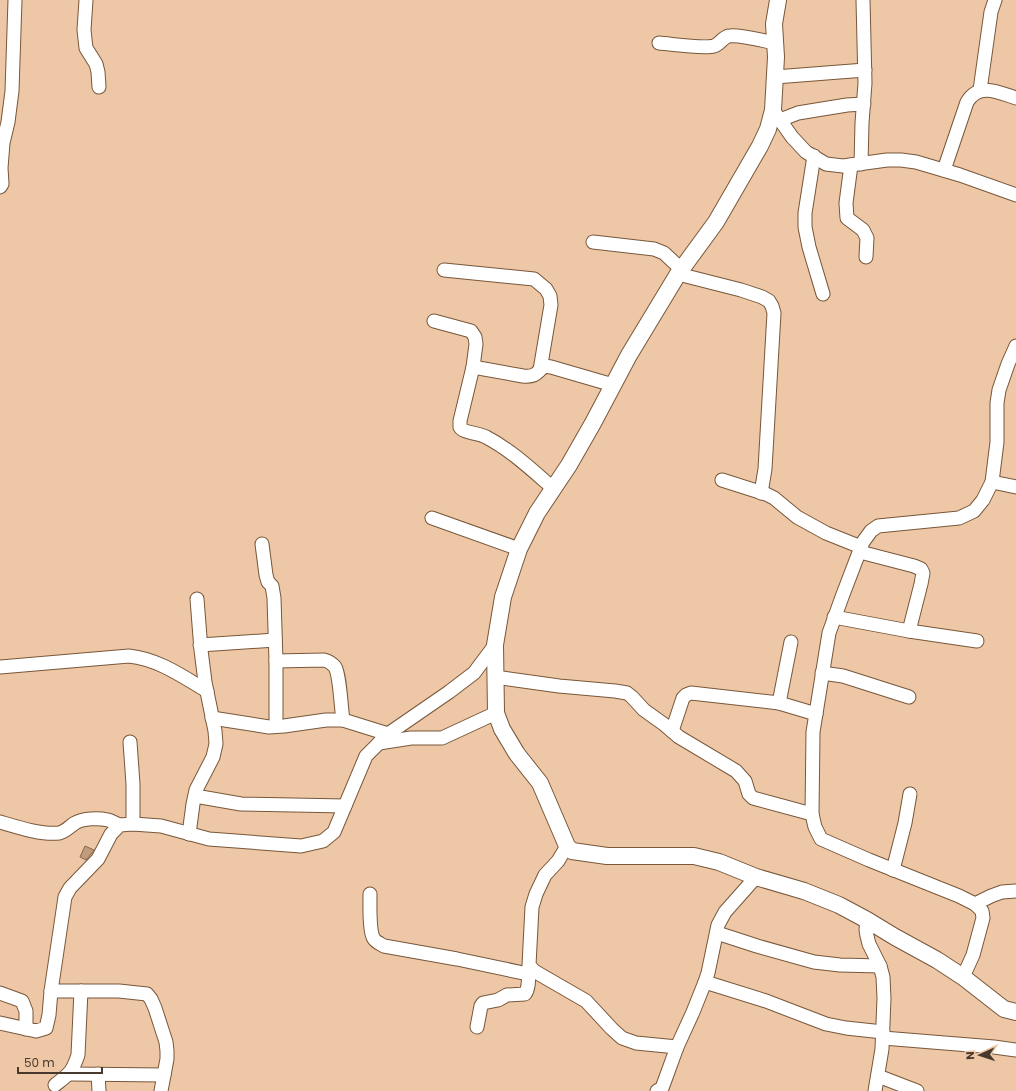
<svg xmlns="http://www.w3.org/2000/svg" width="1016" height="1091" viewBox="0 0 1016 1091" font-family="Poppins,sans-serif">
<rect width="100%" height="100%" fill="#edc7a6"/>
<polygon fill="#c09c7c" stroke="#896849" points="85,846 94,850 91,854 86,860 80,857"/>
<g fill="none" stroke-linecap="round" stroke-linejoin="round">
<defs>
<g id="minor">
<polyline points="86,0 84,30 86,48 96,64 98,72 99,87"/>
<path d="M659,43C672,44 703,49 714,46C720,44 723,37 729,36C739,34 764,41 775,43"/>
<polyline points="775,77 865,70"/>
<polyline points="980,90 991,12 995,0"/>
<polyline points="773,110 792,137 806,152 826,164 843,166 887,160 901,160 916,162 960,175 1016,195"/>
<polyline points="780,120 798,113 810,111 847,105 864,104"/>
<polyline points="814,156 805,213 805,227 809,247 823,294"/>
<polyline points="861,164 862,123 865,83 863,0"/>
<polyline points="851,165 846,203 847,218 863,230 867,238 866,257"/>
<path d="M944,170L967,102C979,82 998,92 1016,98"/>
<polyline points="0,187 2,184 1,168 3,143 8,122 12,91 15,0"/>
<polyline points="593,242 654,249 664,253 681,269"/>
<polyline points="444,270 534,279 546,289 550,296 551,305 540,370"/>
<polyline points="678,274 741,290 762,297 769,301 772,306 774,313 765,469 761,493"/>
<path d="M434,321L471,331L475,337L476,344L473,367L460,421C460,423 460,425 460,427C463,433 479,433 486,437C511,450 532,470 554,489"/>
<path d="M473,367L523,376C535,377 536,374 544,366L551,367L613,385"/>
<polyline points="722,480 766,494 774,498 797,517 826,533 861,547"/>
<polyline points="992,482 1016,487"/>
<polyline points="432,518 519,549"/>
<polyline points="262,544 266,575 268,582 272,586 274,598 276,661 276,726"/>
<polyline points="860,552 914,566 921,569 923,573 921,584 909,631"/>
<polyline points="834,617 909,631 977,641"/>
<polyline points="200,645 275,640"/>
<path d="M276,661L324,660C328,661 332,663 335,667C340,675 341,708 343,720"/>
<path d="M0,667L129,656C158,659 182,676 207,691"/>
<polyline points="822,673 843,676 909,697"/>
<polyline points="495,677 559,686 615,691 627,693 632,697 644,710 665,725 679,737 736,771 745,781 749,794 753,798 812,814"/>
<polyline points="779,703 791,642"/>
<polyline points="212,718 269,727 284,726 326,720 343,720 388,734"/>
<polyline points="672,731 683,698 686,695 691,693 779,703 816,714"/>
<polyline points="130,742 133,784 133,824"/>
<polyline points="379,743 411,738 442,738 496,713"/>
<polyline points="195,796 241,804 345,806"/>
<path d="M0,822C17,827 41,835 59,833C65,832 69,827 75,823C83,818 99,818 108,820C112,821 116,824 120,825"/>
<polyline points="189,834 193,804 196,790 213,757 216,744 215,731 205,682 201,650 197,599"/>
<polyline points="567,846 558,861 545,875 536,894 532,907 529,965 534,971 586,1001 612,1029 622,1038 636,1043 677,1047"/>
<polyline points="893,870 905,823 910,794"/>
<path d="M370,894C370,904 369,932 374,939C376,942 381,944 384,946L457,959L528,974"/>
<polyline points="975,904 991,896 1002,892 1016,891"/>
<polyline points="867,920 866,930 867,936 869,944 880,966 883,977 884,998 882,1049 875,1091"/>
<polyline points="717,933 757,946 814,962 840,965 880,966"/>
<polyline points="963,977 973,955 983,918 982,911 975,904 959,896 869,860 821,839 815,827 812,814 813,732 829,633 842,597 863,542 871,531 878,526 959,518 974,511 983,500 992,482 997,442 997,403 999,390 1008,364 1016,346"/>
<polyline points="705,982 766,1001 826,1024 846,1028 883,1032"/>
<polyline points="51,991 119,991 147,994 151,999 155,1008 166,1042 167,1051 167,1059 161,1091"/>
<polyline points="0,993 22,1001 26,1011 26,1029"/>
<polyline points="0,1023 36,1031 46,1028 49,1015 51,991 65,897 70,888 98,859 111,834 120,825 133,824 161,826 209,839 301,846 323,841 334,832 366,756 388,734 449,692 474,673 495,645"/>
<path d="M477,1027L481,1006L483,1003L498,1000L507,995L525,994C530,987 528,975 529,967"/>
<polyline points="883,1038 994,1047 1016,1050"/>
<polyline points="70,1074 164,1075"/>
<polyline points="98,1074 99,1091"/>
<polyline points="878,1076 917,1091"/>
<path d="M55,1085C69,1074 72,1073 78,1055L81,991"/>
<polyline points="657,1091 662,1088 665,1080 677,1047 693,1012 705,982 708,973 718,925 725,912 756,877"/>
</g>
<polyline id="tertiary" points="778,0 774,24 776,57 773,110 768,129 760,146 716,222 678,274 629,355 593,423 569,465 537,513 519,549 503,597 495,645 496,713 502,729 517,754 540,783 567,846 572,851 607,856 694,856 719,862 756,877 804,891 839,905 867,920 895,937 937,960 963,977 1004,1009 1016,1012"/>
</defs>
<use href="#minor" stroke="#78573a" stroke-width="15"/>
<use href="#tertiary" stroke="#78573a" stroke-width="18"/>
<use href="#minor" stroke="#fff" stroke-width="13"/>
<use href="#tertiary" stroke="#fff" stroke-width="16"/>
</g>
<g transform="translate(980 1055) rotate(267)" stroke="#edc7a6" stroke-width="3" paint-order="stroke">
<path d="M0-3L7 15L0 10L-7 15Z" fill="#48392c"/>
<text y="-6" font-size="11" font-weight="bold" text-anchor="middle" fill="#48392c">N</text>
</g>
<path d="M18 1067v6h84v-6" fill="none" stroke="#48392c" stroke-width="2"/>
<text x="24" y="1067" font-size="12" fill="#48392c" stroke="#edc7a6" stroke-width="3" paint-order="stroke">50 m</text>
</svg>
